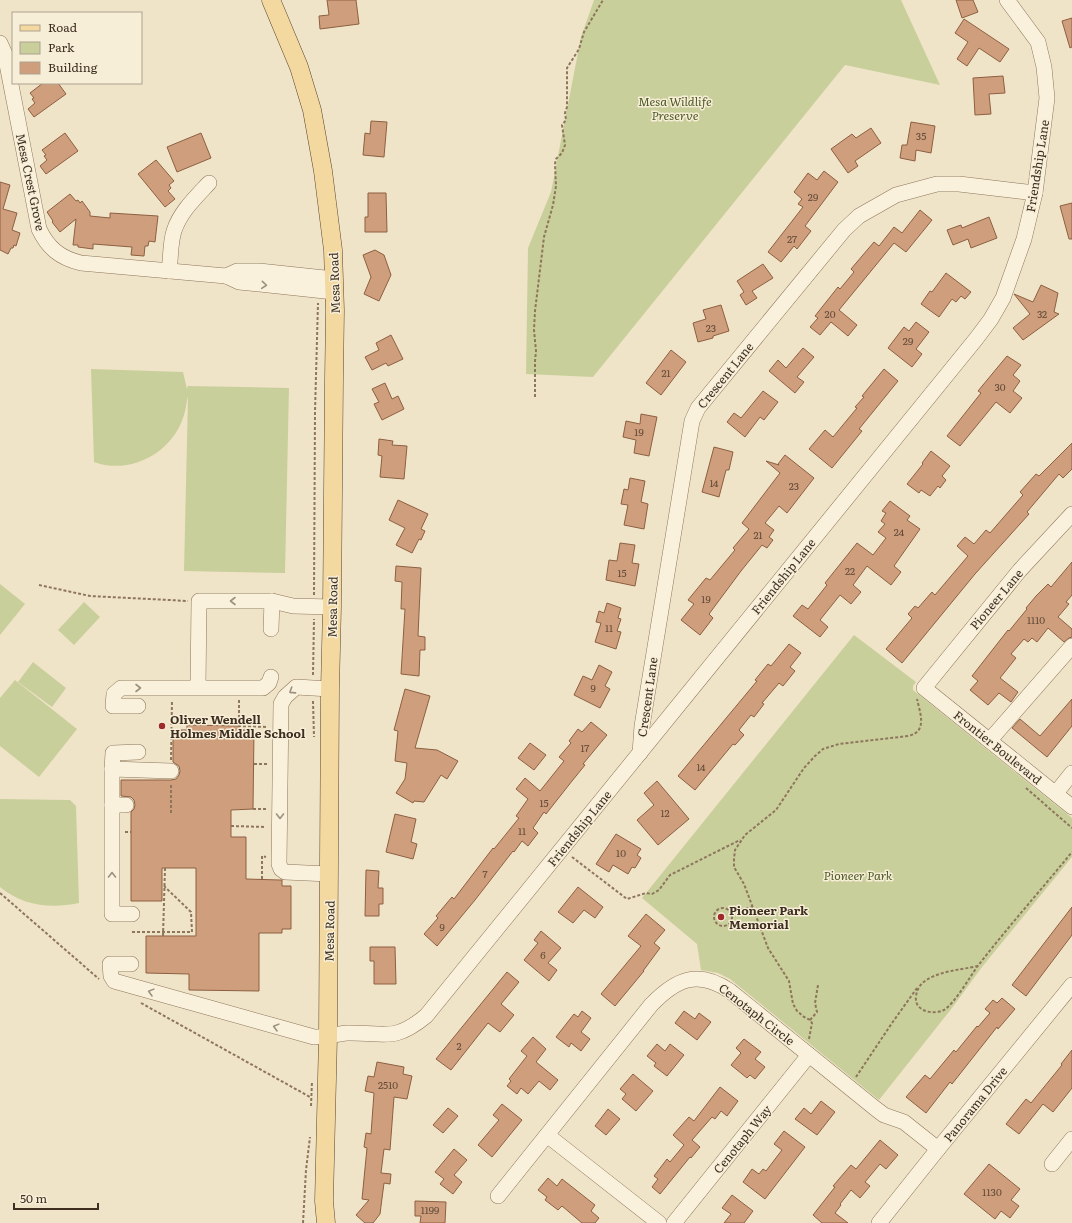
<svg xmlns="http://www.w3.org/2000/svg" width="1072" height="1223" viewBox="0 0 1072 1223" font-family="Literata,serif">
<rect width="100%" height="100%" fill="#f0e4c8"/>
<g fill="#c9cf9b">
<polygon points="594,0 901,0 940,85 845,65 593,377 526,374 528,248 551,192 581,37"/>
<path d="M91,369L183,372L187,389L188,386L289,388L285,573L184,571L188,397C186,403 186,411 183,418C171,454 129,475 94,462Z"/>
<polygon points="0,584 25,604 0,635"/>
<polygon points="84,602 100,617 74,645 58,630"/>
<polygon points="854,635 916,682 913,686 913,690 1072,818 1072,857 982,967 952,1008 879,1100 730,979 718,973 701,970 697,944 642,898"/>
<polygon points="33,662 66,688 52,707 18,682"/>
<polygon points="15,680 77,729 39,777 0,746 0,698"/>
<path d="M0,799L70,800L76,806L79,903C50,909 23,906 0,887Z"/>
</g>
<g fill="#cf9f7d" stroke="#8d5f41">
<polygon points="327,0 356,0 359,24 320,29 319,16 329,15"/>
<polygon points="956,0 973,0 978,12 962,18"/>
<polygon points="1072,18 1072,47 1070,48 1062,21"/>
<polygon points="964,19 1009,49 1000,62 979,48 967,66 957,59 968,42 955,33"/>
<polygon points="1003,76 1005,93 989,94 991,114 975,115 973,78"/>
<polygon points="43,83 58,83 66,94 34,117 28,109 35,103 32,99 34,98 30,93"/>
<polygon points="371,121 387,122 384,157 363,155 365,133 370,134"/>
<polygon points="911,122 935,126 931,153 916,150 915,161 900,158 902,145 907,145"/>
<polygon points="871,128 881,143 855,161 858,166 848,173 831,149 852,134 856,138"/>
<polygon points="65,133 78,151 46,174 40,166 47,160 44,156 46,155 42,150"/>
<polygon points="201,133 211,158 177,172 167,147"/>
<polygon points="156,160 174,181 169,185 171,188 168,191 175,199 165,207 138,174"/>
<polygon points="824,171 838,182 805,226 811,231 797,249 794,246 781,262 768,252 803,207 798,204 802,199 794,192 808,173 817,180"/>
<polygon points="0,182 10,185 3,209 17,213 12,230 20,233 16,246 14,245 13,248 11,248 8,254 0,250"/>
<polygon points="368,193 386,193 387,232 365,232 365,217 368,217"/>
<polygon points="70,194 76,201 78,200 80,203 82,201 90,212 90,216 110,218 110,213 158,216 155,242 149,241 148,246 145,246 144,256 131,255 132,247 93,244 93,249 78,247 78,245 73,245 76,219 60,232 52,222 53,221 47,212"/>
<polygon points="1072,203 1072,239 1069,239 1060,206"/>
<polygon points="920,210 932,220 906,252 894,243 839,310 857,325 848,336 831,322 820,335 810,327 818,318 815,316 838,287 840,289 854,272 851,269 874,242 879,246 894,227 902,233"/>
<polygon points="989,217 997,238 971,248 968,239 953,245 947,230 961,225 962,228"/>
<polygon points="375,250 384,255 391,275 379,301 364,294 371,277 363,255"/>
<polygon points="763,264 773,278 752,291 757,298 746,305 740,295 744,292 737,281"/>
<polygon points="946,273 971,292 965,299 961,296 956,302 952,299 939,317 921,304 930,291 932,292"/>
<polygon points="1041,285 1058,293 1054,312 1059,314 1023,340 1013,328 1030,314 1014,294 1033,302"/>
<polygon points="721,305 729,331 713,336 713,338 698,342 693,323 706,319 703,310"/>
<polygon points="916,322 929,332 916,349 922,354 912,367 888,348 904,327 909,331"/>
<polygon points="391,335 403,359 388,366 386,363 372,370 365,357 379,350 376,343"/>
<polygon points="803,348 814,357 797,377 804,382 795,393 769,371 778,360 786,368"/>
<polygon points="671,350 686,362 661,395 646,383"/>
<polygon points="1007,356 1021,365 1013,375 1020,381 1013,391 1022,398 1010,413 996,402 960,446 947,436 981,393 978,391"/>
<polygon points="884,369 898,381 859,429 862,431 832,468 809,449 825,430 833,437 857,408 855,407 864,397 862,396"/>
<polygon points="385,383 392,399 398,396 404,409 382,420 374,404 379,402 372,389"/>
<polygon points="763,391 778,402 764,420 760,417 745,437 727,422 734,413 741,418"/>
<polygon points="641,414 657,417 649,456 634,453 636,440 623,437 626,421 640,424"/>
<polygon points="379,439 393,441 392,445 407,446 404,479 380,477 382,456 378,455"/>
<polygon points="1072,443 1072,469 1063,478 1059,474 1027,512 1029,514 975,574 902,663 886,649 912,618 908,614 915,606 918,608 932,592 935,595 968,556 957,546 965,537 974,544 986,530 990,533 1023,495 1020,492 1036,474 1039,476"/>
<polygon points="714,447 733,452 729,470 726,470 719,497 702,492"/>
<polygon points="931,451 950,466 942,476 946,480 940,488 938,486 930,496 921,490 919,493 907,484 923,464 922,463"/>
<polygon points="785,455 814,478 787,513 779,506 765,523 774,530 769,537 773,540 767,548 762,545 741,571 709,614 713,618 700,635 681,620 694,604 688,600 706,578 710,580 735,550 733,548 749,529 742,523 780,473 766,461 779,465 778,464"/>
<polygon points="630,478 645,481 641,502 648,504 644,529 624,525 628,505 621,504 624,489 628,490"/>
<polygon points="398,500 428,514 421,529 425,531 421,540 419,539 412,553 396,545 405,528 389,520"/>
<polygon points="890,501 910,516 907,520 920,529 894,566 901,572 891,585 867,566 853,585 861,592 851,604 840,595 820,620 828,627 820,637 793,616 802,605 808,609 827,585 825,583 857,543 873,555 886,538 878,532 885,524 881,521 886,513 882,511"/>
<polygon points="620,543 635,545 632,563 639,564 635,586 606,580 609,560 617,561"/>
<polygon points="1072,562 1072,595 1066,602 1069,604 1058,617 1072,629 1072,637 1069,638 1064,642 1048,628 1037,642 1032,638 1028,642 1024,639 1011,654 1016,658 1000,678 1018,692 1011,702 999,693 988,705 970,690 978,681 972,676 1008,630 1009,631 1027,609 1026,608 1036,596 1048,584 1051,587"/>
<polygon points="396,566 421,568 418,636 425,637 425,650 420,650 419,676 401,674 405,609 401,609 402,582 395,581"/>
<polygon points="607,603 621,608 618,618 621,619 617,631 621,632 616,649 595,642 601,623 596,622 599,611 604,613"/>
<polygon points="789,644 801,653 790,667 795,671 783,686 779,683 762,703 764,704 754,717 751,715 739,730 744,735 735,745 733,744 695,790 678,776 757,681 755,680 768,664 771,666"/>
<polygon points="599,665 612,672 605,686 610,689 600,708 574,695 583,676 592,680"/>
<polygon points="405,689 430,696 415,748 437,750 458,761 447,779 441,775 424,802 414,801 413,803 396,793 405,779 407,763 395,761 398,731 394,730"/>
<polygon points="1072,699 1072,726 1047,757 1012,728 1020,719 1040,736"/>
<polygon points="591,722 607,735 583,764 585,765 572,781 546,814 544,812 533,828 538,833 528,846 522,841 514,852 513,851 475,900 437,946 424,934 438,918 436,916 452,897 454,899 493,848 494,849 519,818 516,816 528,799 516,789 525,778 540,791 564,761 559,757 571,743 569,741 578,729 582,732"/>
<polygon points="187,725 239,726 239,730 254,730 253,809 231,810 231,837 246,837 246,879 280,880 282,880 282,886 291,886 291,929 282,929 282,933 259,933 259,991 189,990 189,974 146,973 146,936 196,936 196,868 162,868 162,901 131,901 131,812 134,809 135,805 134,800 131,797 121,796 121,780 171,780 176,779 179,775 180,771 179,766 173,762 173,730 187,730"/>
<polygon points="530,743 546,755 534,770 518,758"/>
<polygon points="657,781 689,819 658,845 637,820 654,805 644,793"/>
<polygon points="395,814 416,819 411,842 417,844 413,859 386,852"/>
<polygon points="616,834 641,849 637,855 641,858 635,868 632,867 628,874 613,865 609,872 596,864"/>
<polygon points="366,870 379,871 378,888 383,888 383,904 379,904 379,916 365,916"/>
<polygon points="578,887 603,907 595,918 584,910 573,923 558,912"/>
<polygon points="1072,907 1072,935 1026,996 1012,985"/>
<polygon points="646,914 665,930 654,943 660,948 643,971 644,971 615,1006 601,994 641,946 628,936"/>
<polygon points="541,931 561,948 548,963 557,970 549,981 524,960 538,943 534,940"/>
<polygon points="370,947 395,947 396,984 374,984 374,961 370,961"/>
<polygon points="507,972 519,982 501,1004 514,1015 500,1032 488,1023 451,1070 436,1059"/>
<polygon points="1002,998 1015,1009 998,1029 997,1027 952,1084 950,1082 926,1113 906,1097 925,1075 930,1079 954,1050 956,1052 977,1026 978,1027 990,1013 985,1009 993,1000 997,1003"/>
<polygon points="582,1011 591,1018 581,1032 590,1039 581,1051 571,1043 569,1047 556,1037 574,1014 578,1017"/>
<polygon points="684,1011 695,1019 699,1013 711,1022 697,1040 675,1023"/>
<polygon points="533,1037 546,1049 536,1062 558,1080 550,1090 539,1081 528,1094 521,1088 517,1094 507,1086 511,1081 509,1079 527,1056 521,1051"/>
<polygon points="744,1039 761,1052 755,1059 765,1067 755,1079 750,1075 747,1078 731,1065 741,1053 736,1048"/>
<polygon points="657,1044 665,1051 670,1044 684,1055 667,1076 654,1066 656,1063 647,1056"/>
<polygon points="1072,1050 1072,1088 1053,1112 1043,1104 1019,1134 1006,1124 1026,1099 1031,1103 1062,1065 1061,1064"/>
<polygon points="377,1062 404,1067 403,1074 412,1076 407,1099 394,1097 390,1150 384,1149 381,1173 391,1174 390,1184 384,1183 380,1214 373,1223 365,1223 356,1215 369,1200 362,1199 367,1148 364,1147 366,1133 371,1134 374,1093 365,1091 368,1076 374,1077"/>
<polygon points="633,1074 653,1091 636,1111 622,1099 626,1094 620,1089"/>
<polygon points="720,1087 738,1101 727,1116 721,1111 715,1119 712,1117 692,1140 700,1147 691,1158 690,1157 660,1194 652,1187 658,1179 654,1176 667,1159 670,1162 684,1145 673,1135 689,1117 694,1121"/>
<polygon points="821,1101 835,1112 817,1135 795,1119 804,1108 811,1114"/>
<polygon points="502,1104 522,1120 492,1157 478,1145 499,1120 493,1115"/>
<polygon points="448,1108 458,1116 443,1133 433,1125"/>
<polygon points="608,1109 620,1119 606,1135 595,1126"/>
<polygon points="784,1131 805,1147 765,1199 743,1182 752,1169 759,1174 763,1169 766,1171 782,1150 774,1144"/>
<polygon points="880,1140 898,1155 886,1169 880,1164 865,1182 870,1186 860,1198 851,1190 840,1204 841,1205 835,1213 848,1223 822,1223 813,1215 835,1187 833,1186 851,1165 856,1169"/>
<polygon points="454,1149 467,1160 454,1175 462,1182 453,1194 440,1184 444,1179 435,1172"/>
<polygon points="989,1164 1020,1189 1011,1200 1019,1206 1010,1218 1001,1211 995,1219 964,1194"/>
<polygon points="548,1178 557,1186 562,1179 595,1205 591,1211 599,1218 595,1223 582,1223 562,1206 558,1210 545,1200 547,1197 538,1190"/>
<polygon points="732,1195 753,1211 744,1223 724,1223 731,1214 722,1208"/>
<polygon points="415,1201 446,1202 445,1223 420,1223 421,1216 415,1216"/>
</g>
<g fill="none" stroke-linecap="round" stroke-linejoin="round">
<defs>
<g id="minor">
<path d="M0,43L5,54L39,229C48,248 60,258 81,263L226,276L239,282L334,292"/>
<path d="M169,271C171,258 170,243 174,231C180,212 196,197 209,183"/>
<polyline points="226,276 237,271 259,271 334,279"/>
<polyline points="1072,514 1020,570 924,688 1072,807"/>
<polyline points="271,629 272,601"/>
<polyline points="198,687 199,601 272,601 293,606 332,607"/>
<polyline points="138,706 113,706 114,694 121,688 263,688 269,683 271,677"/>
<polyline points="990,740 1072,646"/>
<polyline points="640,753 642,726 692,421 698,408 844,230 859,216 896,195 937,184 959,184 1035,193"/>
<polyline points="112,769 171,771"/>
<polyline points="1056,793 1072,773"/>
<polyline points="112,805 126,805"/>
<polyline points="329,874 285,872 281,869 279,864 281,704 285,697 296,687 330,689"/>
<polyline points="132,914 112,914 112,769 113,753 138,752"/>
<path d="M131,964H110L111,976L114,981L314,1037C325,1037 336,1034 347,1033C385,1032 393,1043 426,1016L976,339L991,319L1003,298L1024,239L1035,193L1047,98L1044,67L1038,42L1007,0"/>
<polyline points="547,1135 659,1223"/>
<polyline points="1052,1164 1072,1139"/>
<path d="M498,1196L651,1005C676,979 698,969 730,991L876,1109L884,1115L904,1122L938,1149"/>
<polyline points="674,1223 809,1055"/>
<polyline points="879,1223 938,1149 1072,985"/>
</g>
<polyline id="major" points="271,0 299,67 312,110 323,171 333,250 335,310 334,379 332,607 330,689 328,1037 324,1201 326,1223"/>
</defs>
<use href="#minor" stroke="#8d765c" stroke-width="16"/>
<use href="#major" stroke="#5b4430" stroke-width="19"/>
<g stroke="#8d765c" stroke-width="2" stroke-dasharray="3 2" stroke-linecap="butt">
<polyline points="535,397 535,361 536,351 534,330 535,311 544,237 553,205 556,186 555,164 556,159 562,153 565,145 562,125 566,120 565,113 567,107 567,68 579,49 584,32 603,0"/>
<polyline points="39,585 90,596 188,601"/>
<polyline points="314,595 315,412 318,303"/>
<polyline points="313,675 314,619"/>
<polyline points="239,700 239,726 268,727"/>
<polyline points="313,701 314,737"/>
<polyline points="171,760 172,700"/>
<polyline points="254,764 268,764"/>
<polyline points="1026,788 1072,828"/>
<polyline points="253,809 268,809"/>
<polyline points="171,813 171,784"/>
<polyline points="231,826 266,827"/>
<polyline points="125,832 131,832"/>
<polyline points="572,857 627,899 646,893 652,894 659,890 670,875 740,840"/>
<polyline points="262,879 262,856 266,857"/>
<polyline points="0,893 99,979"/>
<circle cx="723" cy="917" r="9"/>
<polyline points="731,912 753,907"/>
<polyline points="132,932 192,932 191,912 164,886"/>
<polyline points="163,936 165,868"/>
<path d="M978,966C961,970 922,972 917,992C916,995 915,1000 917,1004C922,1013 935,1014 944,1010C954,1004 970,977 977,967C1007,928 1041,890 1072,852"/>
<polyline points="141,1003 310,1097"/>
<polyline points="810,1020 817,1012 815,1003 818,985"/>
<path d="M809,1039L812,1023L810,1020L804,1017L797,1011L793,1004L789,981L768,948L744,884L734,867V859L735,850L745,835L776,810L804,768L815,756L823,749L839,744L908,736C928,732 920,713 917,699"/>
<polyline points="856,1077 892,1023 917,988"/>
<polyline points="311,1106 312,1081"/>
<polyline points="303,1223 306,1170 310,1137"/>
</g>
<use href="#minor" stroke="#faf1dc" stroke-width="15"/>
<use href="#major" stroke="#f3d9a0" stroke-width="18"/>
</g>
<defs><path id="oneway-chevron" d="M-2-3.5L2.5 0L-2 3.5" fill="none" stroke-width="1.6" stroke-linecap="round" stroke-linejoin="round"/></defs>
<g stroke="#9c907e">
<use href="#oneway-chevron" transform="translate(264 285) rotate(5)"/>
<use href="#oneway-chevron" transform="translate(233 601) rotate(-180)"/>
<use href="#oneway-chevron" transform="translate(138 688)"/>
<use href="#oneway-chevron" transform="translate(292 691) rotate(147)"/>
<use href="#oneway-chevron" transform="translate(280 816) rotate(90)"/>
<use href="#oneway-chevron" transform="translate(112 875) rotate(-90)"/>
<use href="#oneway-chevron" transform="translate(151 992) rotate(-165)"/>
<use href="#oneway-chevron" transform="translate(276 1027) rotate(-165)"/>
</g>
<g fill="#9e2a2b" stroke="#f7eed8" stroke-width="1.5">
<circle cx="162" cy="726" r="4"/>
<circle cx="721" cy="917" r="4"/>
</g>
<g text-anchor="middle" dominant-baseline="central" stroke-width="3" stroke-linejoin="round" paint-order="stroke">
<g font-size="10" fill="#624a37">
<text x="921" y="135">35</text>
<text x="813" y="196">29</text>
<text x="792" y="238">27</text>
<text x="830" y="313">20</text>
<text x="1042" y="313">32</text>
<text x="711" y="327">23</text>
<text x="908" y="340">29</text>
<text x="666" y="372">21</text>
<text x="1000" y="386">30</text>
<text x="639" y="431">19</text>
<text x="714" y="482">14</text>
<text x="794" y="485">23</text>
<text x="899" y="531">24</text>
<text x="758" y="534">21</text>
<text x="850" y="570">22</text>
<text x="622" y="572">15</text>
<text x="706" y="598">19</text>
<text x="1036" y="619">1110</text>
<text x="609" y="627">11</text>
<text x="593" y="687">9</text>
<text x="585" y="747">17</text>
<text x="701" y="766">14</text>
<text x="544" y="802">15</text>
<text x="665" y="812">12</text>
<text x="522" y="830">11</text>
<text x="621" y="852">10</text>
<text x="485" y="873">7</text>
<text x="442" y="926">9</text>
<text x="543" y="954">6</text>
<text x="459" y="1045">2</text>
<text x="388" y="1084">2510</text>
<text x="992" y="1191">1130</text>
<text x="430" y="1209">1199</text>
</g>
<g font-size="12" font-style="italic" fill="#4d5a26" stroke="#f7eed8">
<text x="675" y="101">Mesa Wildlife<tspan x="675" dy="14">Preserve</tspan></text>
<text x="858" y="875">Pioneer Park</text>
</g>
<g font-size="12" fill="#3d2e20" stroke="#f7eed8">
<text transform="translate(1037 166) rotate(-81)">Friendship Lane</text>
<text transform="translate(31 182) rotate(78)">Mesa Crest Grove</text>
<text transform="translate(334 283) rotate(-92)">Mesa Road</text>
<text transform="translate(725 375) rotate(-51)">Crescent Lane</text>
<text transform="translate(783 576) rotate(-51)">Friendship Lane</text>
<text transform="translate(996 599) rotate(-50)">Pioneer Lane</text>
<text transform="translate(332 607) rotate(-89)">Mesa Road</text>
<text transform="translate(647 697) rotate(-82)">Crescent Lane</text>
<text transform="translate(998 747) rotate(39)">Frontier Boulevard</text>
<text transform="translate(579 828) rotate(-51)">Friendship Lane</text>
<text transform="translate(329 931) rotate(-89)">Mesa Road</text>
<text transform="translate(757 1014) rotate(38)">Cenotaph Circle</text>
<text transform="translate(975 1104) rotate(-51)">Panorama Drive</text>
<text transform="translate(742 1139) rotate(-51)">Cenotaph Way</text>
</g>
<g font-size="12" font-weight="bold" fill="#3d2e20" stroke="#f7eed8" text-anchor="start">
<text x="170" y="719">Oliver Wendell<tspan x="170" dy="14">Holmes Middle School</tspan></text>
<text x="729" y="910">Pioneer Park<tspan x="729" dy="14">Memorial</tspan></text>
</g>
</g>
<rect x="12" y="12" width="130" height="72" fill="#f7eed8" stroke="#ada18e"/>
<rect x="20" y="25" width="20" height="6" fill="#f3d9a0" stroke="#ada18e"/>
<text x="48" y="32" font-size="12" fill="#3d2e20">Road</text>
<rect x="20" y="42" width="20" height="12" fill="#c9cf9b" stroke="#ada18e"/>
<text x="48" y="52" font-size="12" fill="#3d2e20">Park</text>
<rect x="20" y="62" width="20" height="12" fill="#cf9f7d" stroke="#ada18e"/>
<text x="48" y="72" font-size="12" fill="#3d2e20">Building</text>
<path d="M14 1203v6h84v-6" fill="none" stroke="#3d2e20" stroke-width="2"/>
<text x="20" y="1203" font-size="12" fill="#3d2e20" stroke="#f7eed8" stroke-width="3" paint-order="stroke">50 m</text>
</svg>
